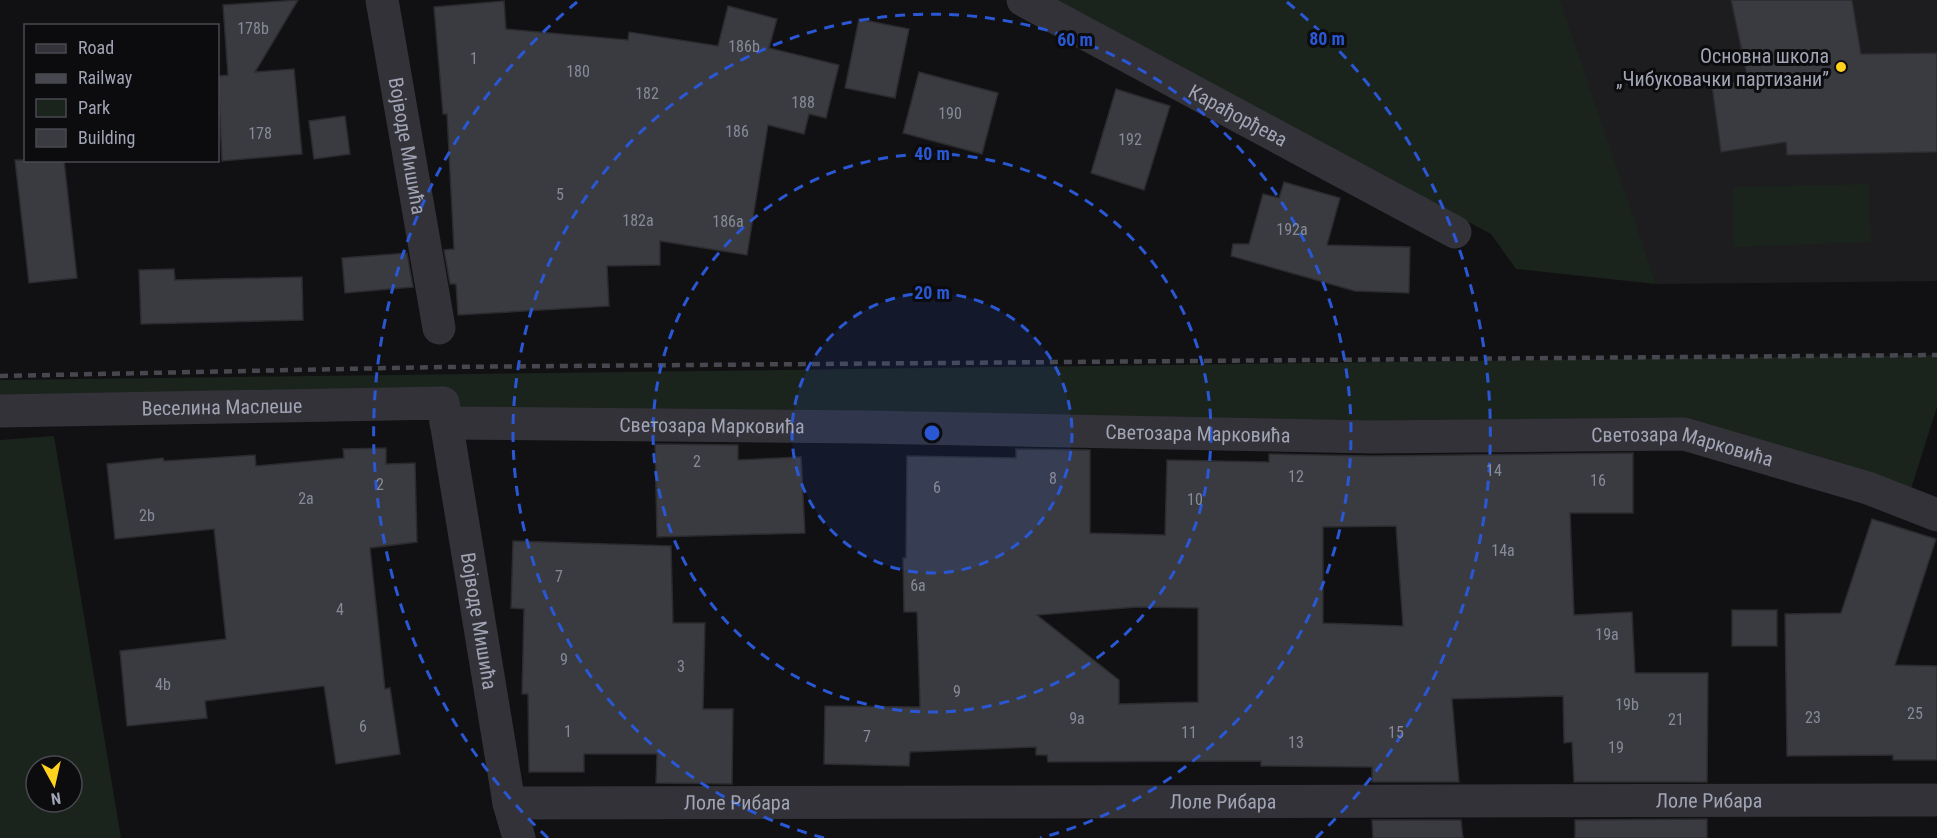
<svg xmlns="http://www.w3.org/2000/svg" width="1937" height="838" viewBox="0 0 1937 838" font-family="'Roboto Condensed',sans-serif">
<rect width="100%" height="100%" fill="#111113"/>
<polygon fill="#1d1d20" points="1555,0 1937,0 1937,281 1656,284"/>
<g fill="#1b231d" fill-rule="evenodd">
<polygon points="1053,0 1560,0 1656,284 1516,269 1491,234"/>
<polygon points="1869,184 1871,242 1734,247 1733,187"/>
<polygon points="1937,355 1937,407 1902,517 1662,437 446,423 443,404 0,411 0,380"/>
<path d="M54,436L121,838H0V440ZM36,766H72V802H36Z"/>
</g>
<g fill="#3a3b41" stroke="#2b2b2f" stroke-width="1.5" fill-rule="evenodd">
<polygon points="298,0 255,72 294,69 302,154 222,161 218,76 228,75 223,5"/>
<polygon points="1731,0 1852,0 1861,54 1937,53 1937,152 1787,155 1786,142 1721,152 1712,86 1748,80"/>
<polygon points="504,1 506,29 628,40 629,32 718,46 728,6 777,19 769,48 839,65 826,118 809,114 804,134 768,125 747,255 660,241 660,265 607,266 609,306 458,315 456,284 450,284 444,250 454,249 447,114 443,114 434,7"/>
<polygon points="859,19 909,29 895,98 845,88"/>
<polygon points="919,72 998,93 982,154 903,133"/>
<polygon points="1116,89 1170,106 1144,190 1091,173"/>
<polygon points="345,116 350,154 314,159 309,121"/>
<polygon points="15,160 64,160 77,278 29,283"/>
<polygon points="1284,182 1340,198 1327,245 1410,247 1409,293 1355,291 1231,256 1233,244 1249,244 1263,194 1279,198"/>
<polygon points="407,253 413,287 345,293 342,258"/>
<polygon points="174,269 175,280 302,277 303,320 141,324 139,270"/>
<polygon points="655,444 738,445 738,460 801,457 805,533 657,537"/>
<polygon points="386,448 386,464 415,463 417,542 370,548 385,689 390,688 400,754 336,764 324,686 205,701 207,718 127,726 120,651 226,639 214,529 115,539 107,464 163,458 164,461 255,455 256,466 344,458 343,449"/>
<path d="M1016,449L1090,450V533L1165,535L1167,460L1269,462V454L1373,456L1633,453V513H1570L1574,615L1632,612L1635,673H1708L1707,782H1574L1572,742L1564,743L1563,696L1452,699L1459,782H1372V767L1261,766V761L1048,762L1047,755H1036V747L910,752L909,766L824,764L825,706L920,707L917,612H904L903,558H906L907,456L1016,458ZM1396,526L1403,626L1323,623V527ZM1137,607L1198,608V702L1119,704V680L1037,615Z"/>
<polygon points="1872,519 1936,539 1895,665 1937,666 1937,760 1893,760 1893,755 1787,756 1785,614 1841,613"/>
<polygon points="513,541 671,546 673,623 705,623 703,709 733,709 732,784 656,783 657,754 584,754 584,772 529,772 528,694 522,694 524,609 511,608"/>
<rect x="1732" y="610" width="45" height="36"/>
<polygon points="1707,819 1707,838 1575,838 1575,820"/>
<polygon points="1372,820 1461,820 1463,838 1373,838"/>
</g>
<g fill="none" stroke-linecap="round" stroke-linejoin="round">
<g stroke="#323238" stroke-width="33">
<path id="s1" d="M382,0L439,328"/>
<path id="s2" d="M1023,0L1455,232"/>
<path id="s3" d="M0,411L443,403L509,803L519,838"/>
<path id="s4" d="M446,423L865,427L1373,437L1684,434L1868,488L1937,515"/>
<path id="s5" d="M509,803L1937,800"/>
</g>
<polyline stroke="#47474f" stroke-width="4.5" stroke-dasharray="8 6" stroke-linecap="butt" points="0,376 441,367 1937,355"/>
</g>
<circle cx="932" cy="433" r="140" fill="#2a57d4" fill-opacity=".12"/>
<g fill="none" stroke="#2a57d4" stroke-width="3" stroke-dasharray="10 8">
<circle cx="932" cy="433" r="140"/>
<circle cx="932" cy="433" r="279"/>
<path d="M824 838A419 419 0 1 1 1040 838"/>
<path d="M548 838A558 558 0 0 1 577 2M1287 2A558 558 0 0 1 1316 838"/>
</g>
<circle fill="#ffd21d" stroke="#0c0c0e" stroke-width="2" cx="1841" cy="67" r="6"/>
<g text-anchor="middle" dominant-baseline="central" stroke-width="6" stroke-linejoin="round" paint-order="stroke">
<g font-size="16" fill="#878a98">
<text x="253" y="28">178b</text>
<text x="744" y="46">186b</text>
<text x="474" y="58">1</text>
<text x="578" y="71">180</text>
<text x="647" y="93">182</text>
<text x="803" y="102">188</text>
<text x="950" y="113">190</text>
<text x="737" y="131">186</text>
<text x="260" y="133">178</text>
<text x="1130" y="139">192</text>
<text x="560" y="194">5</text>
<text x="638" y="220">182a</text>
<text x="728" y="221">186a</text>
<text x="1292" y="229">192a</text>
<text x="697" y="461">2</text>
<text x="1494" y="470">14</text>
<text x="1296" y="476">12</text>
<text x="1053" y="478">8</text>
<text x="1598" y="480">16</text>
<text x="380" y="484">2</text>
<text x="937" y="487">6</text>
<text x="306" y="498">2a</text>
<text x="1195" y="499">10</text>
<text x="147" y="515">2b</text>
<text x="1503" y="550">14a</text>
<text x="559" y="576">7</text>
<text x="918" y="585">6a</text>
<text x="340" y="609">4</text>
<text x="1607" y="634">19a</text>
<text x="564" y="659">9</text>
<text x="681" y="666">3</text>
<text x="163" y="684">4b</text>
<text x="957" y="691">9</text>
<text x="1627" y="704">19b</text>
<text x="1915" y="713">25</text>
<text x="1813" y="717">23</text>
<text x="1077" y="718">9a</text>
<text x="1676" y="719">21</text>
<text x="363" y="726">6</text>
<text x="568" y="731">1</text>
<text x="1189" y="732">11</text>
<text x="1396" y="732">15</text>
<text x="867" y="736">7</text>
<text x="1296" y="742">13</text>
<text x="1616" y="747">19</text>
</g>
<g font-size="20" fill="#a1a4b5" stroke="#0c0c0e" text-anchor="end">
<text x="1829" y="56">Основна школа<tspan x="1829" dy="23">„Чибуковачки партизани”</tspan></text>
</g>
<g font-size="20" fill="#a1a4b5" stroke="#0c0c0e">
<text stroke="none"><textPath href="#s2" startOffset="244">Карађорђева</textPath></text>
<text stroke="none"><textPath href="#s1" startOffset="148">Војводе Мишића</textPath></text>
<text stroke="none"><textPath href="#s3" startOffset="222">Веселина Маслеше</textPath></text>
<text stroke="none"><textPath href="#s4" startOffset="266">Светозара Марковића</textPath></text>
<text stroke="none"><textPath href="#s4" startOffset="752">Светозара Марковића</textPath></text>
<text stroke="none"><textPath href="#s4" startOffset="1238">Светозара Марковића</textPath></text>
<text stroke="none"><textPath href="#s3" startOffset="664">Војводе Мишића</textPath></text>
<text stroke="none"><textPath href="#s5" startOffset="1200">Лоле Рибара</textPath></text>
<text stroke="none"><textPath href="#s5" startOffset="714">Лоле Рибара</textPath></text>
<text stroke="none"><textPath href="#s5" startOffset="228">Лоле Рибара</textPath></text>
</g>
</g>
<circle cx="932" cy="433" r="9" fill="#2a57d4" stroke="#0c0c0e" stroke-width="3"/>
<g font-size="18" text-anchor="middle" font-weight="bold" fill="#2a57d4" stroke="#0c0c0e" stroke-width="6" stroke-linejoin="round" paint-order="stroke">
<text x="1327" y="45">80 m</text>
<text x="1075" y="46">60 m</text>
<text x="932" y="160">40 m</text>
<text x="932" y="299">20 m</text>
</g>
<rect x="24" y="24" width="195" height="138" fill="#0c0c0e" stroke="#484951" stroke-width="1.5"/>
<rect x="36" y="44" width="30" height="9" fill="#323238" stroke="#484951" stroke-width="1.5"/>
<text x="78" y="54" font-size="18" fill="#a1a4b5">Road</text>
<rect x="36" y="74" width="30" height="9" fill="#47474f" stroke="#484951" stroke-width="1.5"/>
<text x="78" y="84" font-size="18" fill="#a1a4b5">Railway</text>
<rect x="36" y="99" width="30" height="18" fill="#1b231d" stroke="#484951" stroke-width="1.5"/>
<text x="78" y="114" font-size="18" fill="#a1a4b5">Park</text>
<rect x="36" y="129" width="30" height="18" fill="#3a3b41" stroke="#484951" stroke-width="1.5"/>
<text x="78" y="144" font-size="18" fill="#a1a4b5">Building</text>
<g transform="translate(54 784) rotate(172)"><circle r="28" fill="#0c0c0e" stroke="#484951" stroke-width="1.5"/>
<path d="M0-4.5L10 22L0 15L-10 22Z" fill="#ffd21d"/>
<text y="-9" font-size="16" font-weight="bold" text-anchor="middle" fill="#a1a4b5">N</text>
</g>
</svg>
